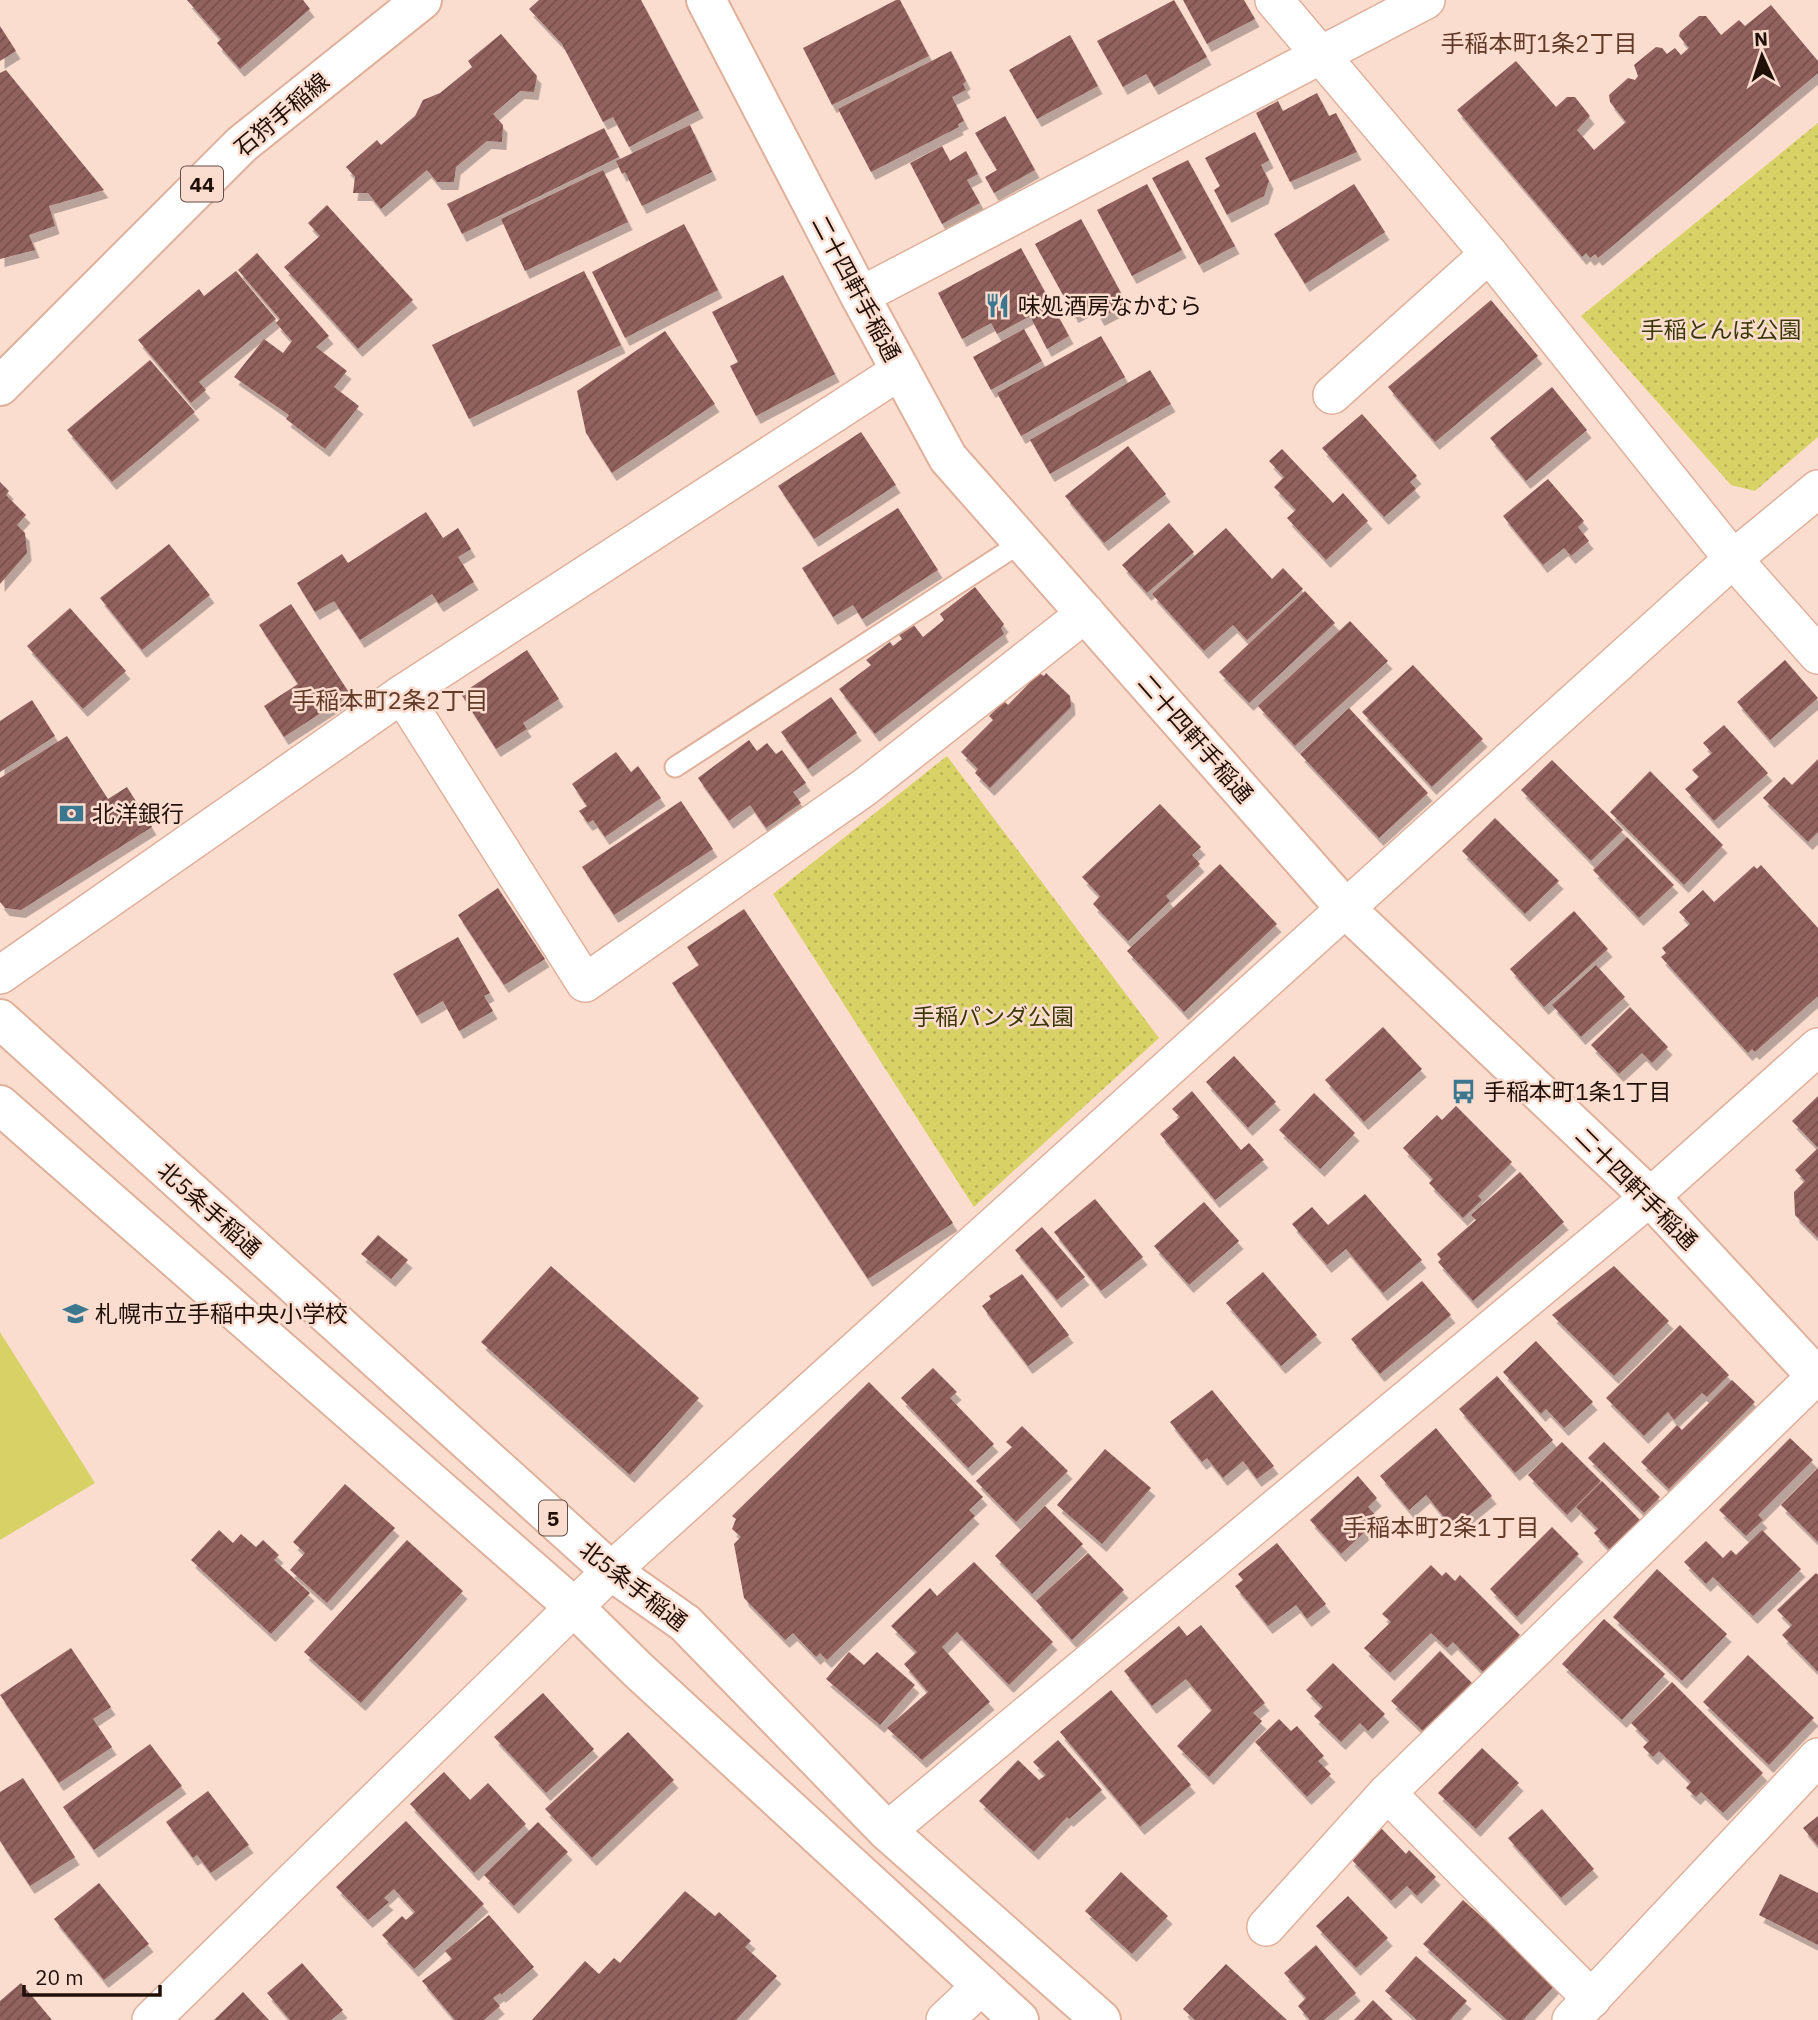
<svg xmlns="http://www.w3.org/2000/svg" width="1818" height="2020" viewBox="0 0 1818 2020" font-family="'IBM Plex Sans','Noto Sans JP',sans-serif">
<defs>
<pattern id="park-dots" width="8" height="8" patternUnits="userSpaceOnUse" patternTransform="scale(1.75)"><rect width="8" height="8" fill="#d8d266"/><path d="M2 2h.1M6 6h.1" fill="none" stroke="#b9b357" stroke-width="1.8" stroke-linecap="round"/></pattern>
<pattern id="building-hatch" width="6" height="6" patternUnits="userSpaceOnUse" patternTransform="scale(1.75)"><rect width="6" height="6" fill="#92625e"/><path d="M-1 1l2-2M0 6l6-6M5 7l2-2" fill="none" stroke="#774f4c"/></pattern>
<filter id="shadow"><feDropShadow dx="4.5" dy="8" stdDeviation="0" flood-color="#0004"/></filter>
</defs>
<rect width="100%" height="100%" fill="#fbddd0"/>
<g fill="url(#park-dots)">
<polygon points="1818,123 1818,437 1755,491 1731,485 1581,316"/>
<polygon points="947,756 1159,1038 974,1207 773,894"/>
</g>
<polygon fill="#d8d266" points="0,1332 95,1483 0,1540"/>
<g fill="url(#building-hatch)" filter="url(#shadow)">
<polygon points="187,0 303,0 310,9 240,69 217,43 221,39"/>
<polygon points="539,0 641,0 699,110 629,147 613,117 603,122 562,44 529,9"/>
<polygon points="896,0 900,0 929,56 832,105 803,48"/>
<polygon points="1174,0 1207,57 1154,87 1146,74 1123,87 1097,41"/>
<polygon points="1183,0 1244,0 1255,19 1207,44"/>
<polygon points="1771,5 1818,61 1818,73 1598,258 1595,254 1590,258 1586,253 1582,257 1457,110 1516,61 1556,107 1567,97 1575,97 1590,116 1577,130 1594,150 1626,122 1610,102 1609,95 1628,78 1635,80 1638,76 1634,65 1656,47 1662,48 1667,54 1675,48 1681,55 1689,48 1679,36 1680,32 1699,16 1706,16 1721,35 1739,20 1745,26"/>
<polygon points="0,26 16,51 0,61"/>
<polygon points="501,34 537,76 534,92 520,91 493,114 503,125 502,142 487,141 456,167 454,182 437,182 427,170 381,209 368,193 353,193 355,177 346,167 377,140 381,145 415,116 423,100 440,93 472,67 468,61"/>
<polygon points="1070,35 1098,86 1037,119 1009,70"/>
<polygon points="951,51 966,81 963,84 966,90 952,97 964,121 958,124 959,127 871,172 838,109"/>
<polygon points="6,70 104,190 49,206 55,226 29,235 35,250 0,259 0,73"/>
<polygon points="1317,93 1329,116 1336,113 1357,152 1290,182 1256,113 1278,101 1283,111"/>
<polygon points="1005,116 1035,170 994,193 985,177 997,170 975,133"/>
<polygon points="690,125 712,172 642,206 625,172 622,174 616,161"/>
<polygon points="604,128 619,157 462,234 447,204"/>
<polygon points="1255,132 1269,160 1261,165 1269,181 1264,196 1227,215 1214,190 1220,186 1205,158"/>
<polygon points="942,146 950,161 966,151 978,174 967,180 980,203 942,224 910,163"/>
<polygon points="1188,160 1235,246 1199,265 1152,178"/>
<polygon points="603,170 628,222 525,271 501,219"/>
<polygon points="1147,184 1182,250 1132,276 1097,210"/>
<polygon points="1354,184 1385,232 1305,284 1274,234"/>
<polygon points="327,205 413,300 358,349 284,267 320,236 308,223"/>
<polygon points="1081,219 1127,304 1100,318 1093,305 1074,315 1035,244"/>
<polygon points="684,224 718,290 625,338 592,272"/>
<polygon points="1021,248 1069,336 1047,349 1030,316 997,334 991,323 962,339 938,293"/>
<polygon points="257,253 329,336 316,347 347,371 334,387 359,406 325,449 286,419 289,415 234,377 264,339 283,353 292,341 276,323 280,319 238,270"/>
<polygon points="236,271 276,319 199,382 206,390 191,403 138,340 199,289 204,296"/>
<polygon points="584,271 621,345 469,419 432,345"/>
<polygon points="783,275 835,374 756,416 730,366 738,362 712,312"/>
<polygon points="1491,300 1538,356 1435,442 1388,387"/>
<polygon points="1024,329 1042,361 991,390 973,357"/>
<polygon points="665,331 715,404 612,473 586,433 577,391"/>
<polygon points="1101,336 1125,377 1021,436 997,393"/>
<polygon points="150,360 195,412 112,482 67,430"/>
<polygon points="1150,370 1171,404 1050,474 1030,440"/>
<polygon points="1552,387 1587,430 1526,481 1490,438"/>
<polygon points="1362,414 1417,476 1410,482 1416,489 1384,517 1322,448"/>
<polygon points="861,432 896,485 814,539 778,486"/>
<polygon points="1128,446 1166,494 1104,543 1065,496"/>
<polygon points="1282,449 1333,503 1343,493 1368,521 1326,560 1287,518 1296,510 1274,487 1284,477 1269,461"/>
<polygon points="1548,479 1584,521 1578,527 1589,541 1571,556 1564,548 1543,565 1503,516"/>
<polygon points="0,482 9,491 6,495 26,515 17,525 25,533 27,553 0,584"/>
<polygon points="898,508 938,570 862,619 853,605 833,617 802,568"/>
<polygon points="426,512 443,538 458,528 471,549 458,557 474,582 439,604 432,594 360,640 334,601 315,612 297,583 342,554 348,563"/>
<polygon points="1169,523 1194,552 1147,593 1122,565"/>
<polygon points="1226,528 1272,579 1283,568 1303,589 1247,640 1233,625 1204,651 1152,594"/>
<polygon points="169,544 210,595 142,650 100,598"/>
<polygon points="975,587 1004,624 1001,628 1004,634 875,734 839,689 871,665 866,660 890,642 893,646 902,639 899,635 913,624 923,637 944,620 940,614"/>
<polygon points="1305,591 1335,623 1249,703 1219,672"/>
<polygon points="291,604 350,694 284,737 264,706 298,684 259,625"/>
<polygon points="70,608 126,671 83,709 27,646"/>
<polygon points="1350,621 1388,661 1295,746 1258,706"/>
<polygon points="527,650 559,699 523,723 527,729 496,749 461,694"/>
<polygon points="1785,660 1818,698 1770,740 1737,702"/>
<polygon points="1413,665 1483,739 1432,787 1362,712"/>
<polygon points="1039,673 1044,676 1046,673 1070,696 1071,707 990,788 975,773 978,769 961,752 993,720 989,716 1004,701 1008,705"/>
<polygon points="831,697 857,733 808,769 781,732"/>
<polygon points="32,700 55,736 0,772 0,721"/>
<polygon points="1349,708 1428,793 1379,838 1300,754"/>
<polygon points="1724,725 1768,773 1714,821 1685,789 1699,777 1692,770 1712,753 1703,743"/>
<polygon points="67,736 108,799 127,787 152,827 21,910 5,908 0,902 0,778"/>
<polygon points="749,740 757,751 767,743 776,754 782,750 806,783 793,792 801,803 766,828 750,805 729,821 698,778"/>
<polygon points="616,752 631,772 638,766 661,798 605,837 593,820 588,823 579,811 587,806 572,784"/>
<polygon points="1818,759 1818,832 1808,842 1763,798 1784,777 1792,785"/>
<polygon points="1552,760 1623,830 1591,861 1521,790"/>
<polygon points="1650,771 1723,845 1684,885 1610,812"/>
<polygon points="681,801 713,849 614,915 582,867"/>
<polygon points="1160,804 1201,847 1192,855 1200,864 1166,896 1170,901 1128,941 1093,904 1100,896 1082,877"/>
<polygon points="1495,818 1559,881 1525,914 1462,851"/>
<polygon points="1627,837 1674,885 1639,918 1593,870"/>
<polygon points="1220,864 1277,924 1184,1012 1127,951"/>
<polygon points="1761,865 1818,928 1818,996 1755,1052 1752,1049 1748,1053 1661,957 1666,953 1662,948 1690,924 1679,912 1703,890 1714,902 1754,866 1757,869"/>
<polygon points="498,888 545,959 504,985 458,915"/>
<polygon points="744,909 953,1223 868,1279 672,983 699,965 687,947"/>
<polygon points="1574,911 1608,949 1544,1007 1510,969"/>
<polygon points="458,937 490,993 484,996 493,1011 459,1031 443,1001 417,1016 393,974"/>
<polygon points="1596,965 1625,997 1581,1037 1552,1005"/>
<polygon points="1630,1007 1668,1047 1652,1063 1642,1053 1619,1074 1591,1045"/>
<polygon points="1383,1027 1422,1069 1364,1122 1325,1080"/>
<polygon points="1234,1056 1276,1102 1248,1128 1206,1082"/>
<polygon points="1192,1091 1241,1150 1249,1143 1264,1160 1215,1200 1160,1134 1180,1117 1172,1109"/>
<polygon points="1314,1093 1355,1133 1320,1169 1279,1130"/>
<polygon points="1818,1096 1818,1238 1795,1215 1794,1192 1805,1181 1795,1170 1818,1148 1792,1121"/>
<polygon points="1456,1106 1512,1162 1478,1196 1482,1200 1463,1218 1429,1183 1433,1179 1403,1148 1437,1115 1442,1120"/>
<polygon points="1520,1172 1564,1222 1473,1301 1438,1262 1441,1259 1437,1254 1476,1220 1471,1215"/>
<polygon points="1365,1194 1422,1260 1383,1293 1346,1249 1327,1265 1292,1224 1312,1207 1328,1225"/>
<polygon points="1095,1199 1143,1257 1101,1291 1054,1232"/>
<polygon points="1204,1202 1239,1241 1189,1285 1154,1246"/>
<polygon points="1042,1227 1085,1277 1057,1300 1015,1250"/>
<polygon points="378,1235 408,1260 391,1279 361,1254"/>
<polygon points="551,1266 699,1398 630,1475 481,1342"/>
<polygon points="1614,1266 1669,1321 1614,1376 1552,1315"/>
<polygon points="1263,1272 1317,1335 1281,1366 1226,1303"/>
<polygon points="1022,1274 1069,1335 1028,1366 982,1306 991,1299 989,1296"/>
<polygon points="1422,1281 1451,1315 1380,1374 1351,1339"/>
<polygon points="1680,1325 1729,1375 1707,1397 1702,1393 1674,1420 1668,1412 1644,1436 1606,1398"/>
<polygon points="1536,1341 1593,1402 1564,1428 1546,1409 1541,1414 1503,1372"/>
<polygon points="933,1368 957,1392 950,1398 994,1444 968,1468 901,1398"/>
<polygon points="1497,1376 1553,1440 1515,1473 1459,1409"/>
<polygon points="1732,1380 1755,1402 1669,1489 1641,1462 1677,1425 1682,1430"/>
<polygon points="869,1382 983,1497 969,1510 975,1516 827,1660 820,1653 816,1657 793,1633 785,1640 744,1598 734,1544 741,1537 732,1529 736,1519 732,1516"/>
<polygon points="1212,1390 1274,1466 1257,1479 1243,1461 1223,1478 1207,1458 1202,1462 1170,1422"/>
<polygon points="1022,1426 1068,1471 1016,1522 976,1481 1012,1447 1006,1442"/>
<polygon points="1436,1428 1492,1496 1453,1528 1426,1495 1409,1510 1380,1476"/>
<polygon points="1790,1438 1813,1460 1758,1515 1763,1520 1746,1536 1719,1510"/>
<polygon points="1562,1442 1601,1481 1567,1515 1528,1475"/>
<polygon points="1604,1442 1660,1497 1644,1513 1588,1458"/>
<polygon points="1105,1449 1151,1488 1102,1544 1057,1505"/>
<polygon points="1818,1468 1818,1542 1781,1505"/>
<polygon points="1358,1476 1377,1498 1368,1507 1379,1519 1341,1554 1310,1520"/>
<polygon points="1602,1481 1640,1520 1610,1550 1594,1533 1598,1529 1576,1507"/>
<polygon points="345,1484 395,1528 327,1603 290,1570 305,1553 293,1542"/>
<polygon points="1045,1506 1083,1544 1032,1594 995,1556"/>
<polygon points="1552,1527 1579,1554 1517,1617 1490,1589"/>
<polygon points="219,1530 233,1543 241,1534 256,1547 263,1540 279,1555 274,1560 310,1593 271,1634 191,1560"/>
<polygon points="1762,1530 1801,1569 1753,1616 1713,1577 1706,1584 1684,1562 1706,1541 1723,1558 1731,1550 1736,1555"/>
<polygon points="407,1540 463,1591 361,1703 304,1652"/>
<polygon points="1277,1543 1326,1604 1307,1619 1296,1605 1268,1626 1235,1586 1243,1580 1238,1574"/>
<polygon points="1088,1553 1124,1590 1072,1640 1036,1601"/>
<polygon points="974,1562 1053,1642 1009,1685 957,1632 942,1647 990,1702 922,1760 887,1728 928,1692 904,1664 917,1652 891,1626 930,1588 937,1596"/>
<polygon points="1431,1565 1442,1576 1446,1572 1455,1581 1460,1575 1520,1635 1483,1672 1453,1642 1447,1648 1431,1633 1390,1673 1364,1648 1391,1622 1382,1614"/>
<polygon points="1657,1569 1727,1634 1682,1681 1613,1617"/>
<polygon points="1816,1573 1818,1575 1818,1672 1782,1635 1792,1625 1777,1610"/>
<polygon points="1604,1619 1665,1674 1622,1720 1562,1664"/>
<polygon points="1201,1625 1265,1703 1253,1713 1262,1721 1209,1777 1177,1746 1212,1710 1186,1679 1152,1706 1124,1671 1179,1626 1187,1636"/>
<polygon points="71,1648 111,1707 93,1719 112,1747 59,1783 0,1695"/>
<polygon points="1440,1651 1472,1683 1424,1732 1391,1701"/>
<polygon points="849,1652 864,1665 877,1652 915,1685 880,1725 826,1679"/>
<polygon points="1748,1655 1814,1718 1769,1765 1703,1702"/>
<polygon points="1333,1663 1385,1714 1368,1731 1360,1723 1341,1742 1314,1716 1323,1707 1306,1690"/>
<polygon points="1672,1682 1763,1773 1723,1813 1701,1792 1696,1797 1686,1788 1691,1782 1659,1751 1653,1757 1643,1747 1649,1741 1631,1723"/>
<polygon points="1111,1690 1191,1785 1140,1827 1060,1732"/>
<polygon points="543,1693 594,1749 546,1793 494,1737"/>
<polygon points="1279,1719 1291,1731 1297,1726 1324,1756 1318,1761 1331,1774 1307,1797 1255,1742"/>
<polygon points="628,1732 674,1780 592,1858 545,1809"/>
<polygon points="1058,1740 1102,1790 1069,1819 1067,1817 1034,1852 979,1801 1018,1760 1039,1780 1046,1775 1033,1762"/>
<polygon points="150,1744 182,1786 94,1850 63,1807"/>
<polygon points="1482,1748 1519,1783 1476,1829 1438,1793"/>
<polygon points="444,1772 470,1800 488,1783 526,1824 474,1873 410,1804"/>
<polygon points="23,1778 75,1857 30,1886 0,1841 0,1792"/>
<polygon points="208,1791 249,1845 211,1873 197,1855 193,1858 166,1822"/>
<polygon points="1542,1809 1594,1869 1561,1898 1508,1838"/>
<polygon points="1818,1816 1818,1846 1803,1828"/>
<polygon points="406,1821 484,1904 414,1969 382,1935 402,1916 406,1920 415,1912 394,1889 384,1898 389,1902 368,1920 336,1887"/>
<polygon points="538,1822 568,1852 514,1906 484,1875"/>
<polygon points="1381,1828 1406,1854 1409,1850 1436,1877 1417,1896 1407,1886 1391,1901 1350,1858"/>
<polygon points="1121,1872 1168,1916 1132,1954 1085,1911"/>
<polygon points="1780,1874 1818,1893 1818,1945 1759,1915"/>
<polygon points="99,1883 149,1944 104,1980 54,1919"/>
<polygon points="685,1891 715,1916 719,1912 751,1941 745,1947 777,1976 736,2020 532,2020 585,1961 599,1974 614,1958 620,1963"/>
<polygon points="1348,1896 1388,1938 1356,1968 1316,1926"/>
<polygon points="1463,1900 1556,1984 1523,2020 1507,2020 1423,1944"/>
<polygon points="489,1915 534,1967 501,1995 500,1993 493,1998 500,2006 484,2020 455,2020 422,1981 452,1959 445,1951"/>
<polygon points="1316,1945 1356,1993 1324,2020 1310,2020 1298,2006 1306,1998 1284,1973"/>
<polygon points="1416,1956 1467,2001 1450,2020 1417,2020 1385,1991"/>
<polygon points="302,1963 343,2010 331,2020 290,2020 267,1993"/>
<polygon points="1226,1964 1287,2020 1195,2020 1183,2009"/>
<polygon points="21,1983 52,2020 0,2020 0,2001"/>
<polygon points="243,1992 269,2020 214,2020"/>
<polygon points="1373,2000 1393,2020 1354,2020"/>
</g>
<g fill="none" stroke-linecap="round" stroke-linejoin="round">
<defs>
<polyline id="lane" points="675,767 1022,542"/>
<g id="street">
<polyline points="1274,0 1489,254 1733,559 1818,655"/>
<polyline points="860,296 1426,0"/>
<polyline points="1332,395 1489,254"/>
<polyline points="402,694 585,983 865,787 1086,613"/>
<polyline points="0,975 402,694 901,370"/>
<polyline points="1387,1793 1592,1999"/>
<polyline points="887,1831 1650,1197 1818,1047"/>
<polyline points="1266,1927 1387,1793 1816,1376"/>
<polyline points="151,2020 611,1571 1733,559 1818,489"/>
<polyline points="945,2020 982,1985"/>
<polyline points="1571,2020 1818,1757"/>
</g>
<polyline id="secondary" points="706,0 860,296 948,458 1346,909 1650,1197 1818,1378"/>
<polyline id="primary" points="0,386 242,144 422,0"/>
<g id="highway">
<polyline points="0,1019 611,1571 685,1623 887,1831 1101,2020"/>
<polyline points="0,1105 574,1607 638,1670 1019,2020"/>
</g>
</defs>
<use href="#lane" stroke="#dfb09b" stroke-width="23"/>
<use href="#street" stroke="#dfb09b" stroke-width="40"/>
<use href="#secondary" stroke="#dfb09b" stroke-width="42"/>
<use href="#primary" stroke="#dfb09b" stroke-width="42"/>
<use href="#highway" stroke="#dfb09b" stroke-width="42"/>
<use href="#lane" stroke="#fff" stroke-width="19"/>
<use href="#street" stroke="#fff" stroke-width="37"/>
<use href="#secondary" stroke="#fff" stroke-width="38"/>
<use href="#primary" stroke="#fff" stroke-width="38"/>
<use href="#highway" stroke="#fff" stroke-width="38"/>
</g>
<defs>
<symbol id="restaurant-bare" viewBox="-9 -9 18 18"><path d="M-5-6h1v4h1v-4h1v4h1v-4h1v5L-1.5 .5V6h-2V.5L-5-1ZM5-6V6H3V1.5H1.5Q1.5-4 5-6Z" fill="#3b778e" stroke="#fbddd0" stroke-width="2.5" paint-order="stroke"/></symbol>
<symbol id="bank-bare" viewBox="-9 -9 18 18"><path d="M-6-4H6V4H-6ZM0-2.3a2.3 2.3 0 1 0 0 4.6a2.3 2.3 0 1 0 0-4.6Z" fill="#3b778e" stroke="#fbddd0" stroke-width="2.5" paint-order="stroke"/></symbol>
<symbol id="bus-bare" viewBox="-9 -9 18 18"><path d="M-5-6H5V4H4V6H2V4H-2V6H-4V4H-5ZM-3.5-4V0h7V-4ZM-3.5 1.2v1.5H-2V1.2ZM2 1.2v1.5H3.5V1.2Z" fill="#3b778e" stroke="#fbddd0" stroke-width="2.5" paint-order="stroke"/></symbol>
<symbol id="school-bare" viewBox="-9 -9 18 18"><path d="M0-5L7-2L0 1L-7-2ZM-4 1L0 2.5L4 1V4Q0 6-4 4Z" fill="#3b778e" stroke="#fbddd0" stroke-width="2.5" paint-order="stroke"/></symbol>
</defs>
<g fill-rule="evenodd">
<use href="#restaurant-bare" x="980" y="288" width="35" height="35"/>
<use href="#bank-bare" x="54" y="796" width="35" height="35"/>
<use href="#bus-bare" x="1446" y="1074" width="35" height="35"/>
<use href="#school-bare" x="58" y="1296" width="35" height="35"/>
</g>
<g text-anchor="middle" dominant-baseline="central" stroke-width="5" stroke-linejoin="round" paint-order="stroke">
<g fill="#fbddd0" stroke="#624e44" stroke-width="2">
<rect x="181" y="166.5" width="42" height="35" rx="5"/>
<rect x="539" y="1500.5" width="28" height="35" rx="5"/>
</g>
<g font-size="21" font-weight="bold" fill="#201008">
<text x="202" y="184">44</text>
<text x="553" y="1518">5</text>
</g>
<g font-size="23" fill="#201008" stroke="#fbddd0">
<text transform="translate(281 114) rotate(-40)">石狩手稲線</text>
<text transform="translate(857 288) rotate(62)">二十四軒手稲通</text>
<text transform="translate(1196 738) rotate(49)">二十四軒手稲通</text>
<text transform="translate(1637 1188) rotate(45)">二十四軒手稲通</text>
<text transform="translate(210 1209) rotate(42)">北5条手稲通</text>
<text transform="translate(634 1585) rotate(38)">北5条手稲通</text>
</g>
<g font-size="23" fill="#201008" stroke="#fbddd0" text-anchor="start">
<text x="1018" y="305">味処酒房なかむら</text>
<text x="92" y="813">北洋銀行</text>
<text x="1483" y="1091">手稲本町1条1丁目</text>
<text x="95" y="1313">札幌市立手稲中央小学校</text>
</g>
<g font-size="23" fill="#3c3909" stroke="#fbddd0">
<text x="1721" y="329">手稲とんぼ公園</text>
<text x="993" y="1016">手稲パンダ公園</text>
</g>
<g font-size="24" fill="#613a28" stroke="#fbddd0">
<text x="1539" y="43">手稲本町1条2丁目</text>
<text x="390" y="700">手稲本町2条2丁目</text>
<text x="1441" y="1527">手稲本町2条1丁目</text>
</g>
</g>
<g transform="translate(1762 56) rotate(357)" stroke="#fbddd0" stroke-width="5" paint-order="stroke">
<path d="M0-5L12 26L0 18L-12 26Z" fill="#201008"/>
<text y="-10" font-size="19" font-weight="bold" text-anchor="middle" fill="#201008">N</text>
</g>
<path d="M24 1985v10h136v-10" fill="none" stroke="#201008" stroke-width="3.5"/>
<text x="35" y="1985" font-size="21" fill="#201008" stroke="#fbddd0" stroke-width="5" paint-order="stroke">20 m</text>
</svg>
